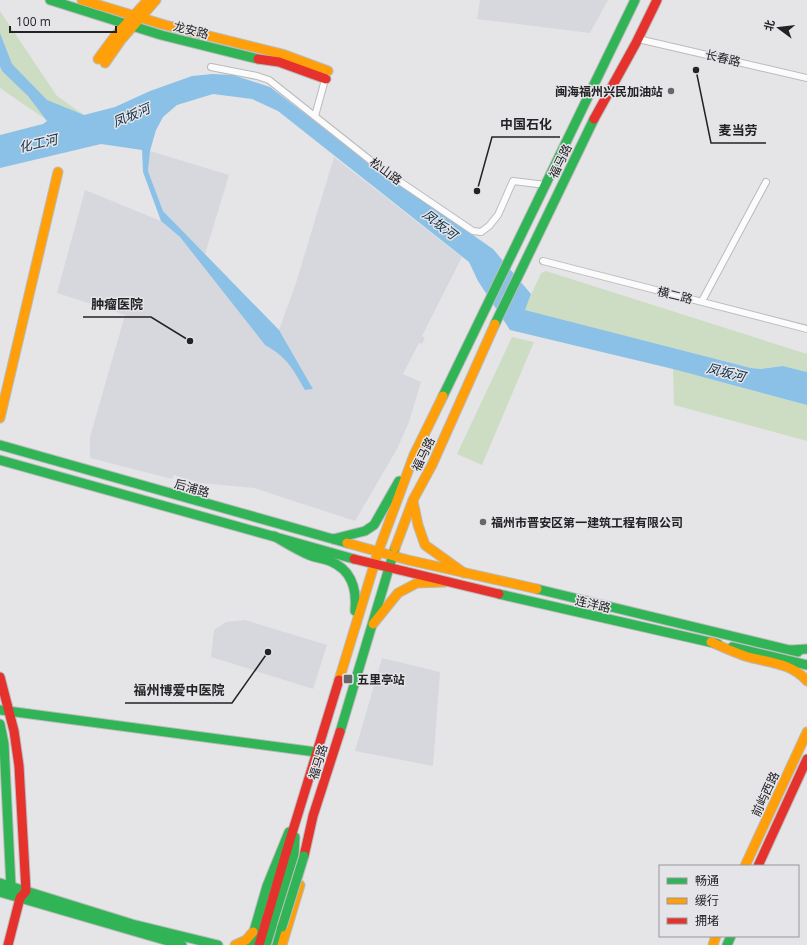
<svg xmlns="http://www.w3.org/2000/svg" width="807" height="945" viewBox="0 0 807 945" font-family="'Open Sans','Noto Sans SC',sans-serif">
<rect width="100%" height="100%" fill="#e5e5e8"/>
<g fill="#d7d7de">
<polygon points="480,0 608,0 590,33 477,19"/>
<polygon points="150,151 229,175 205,254 163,211 148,171"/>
<polygon points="334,157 462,257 422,336 425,338 422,344 419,343 403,374 421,382 409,422 397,449 355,521 254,488 200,483 174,475 172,479 90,458 90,437 125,315 57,293 85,190 161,221 180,237 265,345 281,354 290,364 306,390 313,389 279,330 296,283"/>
<polygon points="245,620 327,645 313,689 211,657 214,630 226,622"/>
<polygon points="382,658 440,672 433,766 355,751"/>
</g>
<g fill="#cdddc4">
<polygon points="0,11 57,96 84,115 48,121 0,88"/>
<polygon points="546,271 807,354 807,372 783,366 761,369 751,368 524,310 541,273"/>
<polygon points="512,337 534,342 482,465 457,454"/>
<polygon points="673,369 807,405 807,441 674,405"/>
</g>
<path fill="#8bc1e7" d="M0,33L12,64L47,100L84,115L115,107L150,91L192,76L212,74L233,75L270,87L382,172L493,249L531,294L525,310L751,368L761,369L783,366L807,372V405L673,369L510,330L478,281L469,262L278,111L252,99L213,94L177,105L163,117L156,130L150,151L148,171L163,211L279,330L313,389L305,390C292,368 288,358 265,345L180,237L161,221L143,172L142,150L101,144L0,168V135L43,124L47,121L28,96L2,71L0,66Z"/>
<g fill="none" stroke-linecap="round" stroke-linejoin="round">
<defs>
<g id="street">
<polyline points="638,39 807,78"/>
<polyline points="211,67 257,76 269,80 380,168 473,231 481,232 489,226 498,215 513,181 546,185"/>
<polyline points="315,116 326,76"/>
<polyline points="543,261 807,329"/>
<polyline points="702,301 766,182"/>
</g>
<g id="fast">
<polyline points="50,0 161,35 258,59"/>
<polyline points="495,324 594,119"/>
<polyline points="443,396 635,0"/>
<polyline points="0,445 347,543"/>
<polyline points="0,460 354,559"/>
<path d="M274,536C286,543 297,550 309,555C316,558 323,558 330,561C352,570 357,589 355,611"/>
<polyline points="333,539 365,531 374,525 399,481"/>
<polyline points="537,589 798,652"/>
<polyline points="499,594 718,644"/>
<polyline points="732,647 807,665"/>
<polyline points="791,650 807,649"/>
<polyline points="0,710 316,752"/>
<polyline points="0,724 4,744 11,887 14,890"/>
<polyline points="340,732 395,548"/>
<polyline points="0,883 132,924 218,945"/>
<polyline points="0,892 182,945"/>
<polyline points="250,945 267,886 289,832"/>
<polyline points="266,945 294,855 295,837"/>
<polyline points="277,945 282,927"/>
<polyline points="727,945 731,936"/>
</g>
<g id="slow">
<polyline points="82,0 165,25 282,54 328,71"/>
<polyline points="98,59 115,36 148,0"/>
<polyline points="105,63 121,40 156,0"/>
<polyline points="0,418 58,172"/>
<polyline points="413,501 418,525 425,545 464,573"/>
<polyline points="347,543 408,560 537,589"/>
<polyline points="395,548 413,500 432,465 495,324"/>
<polyline points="373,624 398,593 417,583 445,582"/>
<path d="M711,642C722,647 734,652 745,656C768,663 791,662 807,681"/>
<polyline points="339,680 378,552 414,455 443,396"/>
<polyline points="745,866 807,732"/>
<polyline points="235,945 246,940 253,932"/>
<polyline points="282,945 300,885"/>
<polyline points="713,945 716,936"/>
</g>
<g id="jam">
<polyline points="258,59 279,62 326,79"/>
<polyline points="594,119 636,43 657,0"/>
<polyline points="354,559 499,594"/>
<polyline points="0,677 14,731 19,766 26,891 20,898 8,945"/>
<polyline points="286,853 339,680"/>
<polyline points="304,856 313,816 340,732"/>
<polyline points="758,866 807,759"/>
<polyline points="259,945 286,853"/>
</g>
</defs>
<use href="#street" stroke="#bbbbbd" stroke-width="8"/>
<use href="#fast" stroke="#bbbbbd" stroke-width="11"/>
<use href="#slow" stroke="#bbbbbd" stroke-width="11"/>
<use href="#jam" stroke="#bbbbbd" stroke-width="11"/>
<use href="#street" stroke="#fbfbfc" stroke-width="6"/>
<use href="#fast" stroke="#30b455" stroke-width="9"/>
<use href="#slow" stroke="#ff9f0a" stroke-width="9"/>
<use href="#jam" stroke="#e5322d" stroke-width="9"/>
<defs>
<polyline id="fast-bridge" points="282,927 304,856"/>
</defs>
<use href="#fast-bridge" stroke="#bbbbbd" stroke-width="11" stroke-linecap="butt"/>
<use href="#fast-bridge" stroke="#30b455" stroke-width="9"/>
</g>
<g fill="#676769" stroke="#e4e4e9" stroke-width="1.5">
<circle cx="671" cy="91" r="4"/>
<circle cx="483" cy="522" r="4"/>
<rect x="343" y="674" width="10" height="10" rx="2"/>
</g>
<g text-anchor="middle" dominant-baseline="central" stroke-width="3" stroke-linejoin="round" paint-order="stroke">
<g font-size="12" fill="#232325" stroke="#e4e4e9">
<text transform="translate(191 30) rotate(14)">龙安路</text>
<text transform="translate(723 58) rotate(13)">长春路</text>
<text transform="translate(560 161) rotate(-64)">福马路</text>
<text transform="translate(386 171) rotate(36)">松山路</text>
<text transform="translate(675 295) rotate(14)">横二路</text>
<text transform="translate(423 454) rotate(-64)">福马路</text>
<text transform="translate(192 488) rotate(16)">后浦路</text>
<text transform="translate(593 604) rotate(13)">连洋路</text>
<text transform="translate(318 762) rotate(-73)">福马路</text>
<text transform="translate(765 794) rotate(-65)">前屿西路</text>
</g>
<g font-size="12" font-weight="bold" fill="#232325" stroke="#e4e4e9" text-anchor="start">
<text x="663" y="91" text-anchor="end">闽海福州兴民加油站</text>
<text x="491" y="522">福州市晋安区第一建筑工程有限公司</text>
<text x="357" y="679">五里亭站</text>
</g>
<g font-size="13" font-style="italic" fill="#0a2d42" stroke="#e4e4e9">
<text transform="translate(131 115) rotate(-23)">凤坂河</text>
<text transform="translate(38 143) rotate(-13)">化工河</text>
<text transform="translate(440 224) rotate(38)">凤坂河</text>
<text transform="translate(726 372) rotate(14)">凤坂河</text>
</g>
</g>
<path fill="none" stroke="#232325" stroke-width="1.5" d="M477 191L492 137H560M696 70L711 143H766M190 341L151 317H83M268 652L232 703H125"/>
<g fill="#232325" stroke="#e4e4e9" stroke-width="1.5">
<circle cx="477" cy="191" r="4"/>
<circle cx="696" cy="70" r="4"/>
<circle cx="190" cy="341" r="4"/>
<circle cx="268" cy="652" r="4"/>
</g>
<g font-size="13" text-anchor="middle" font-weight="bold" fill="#232325" stroke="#e4e4e9" stroke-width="3" stroke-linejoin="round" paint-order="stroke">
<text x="526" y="129">中国石化</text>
<text x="738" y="135">麦当劳</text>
<text x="117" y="309">肿瘤医院</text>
<text x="179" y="695">福州博爱中医院</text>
</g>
<rect x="659" y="865" width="140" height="72" fill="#e4e4e9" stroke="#97979b"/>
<rect x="667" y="878" width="20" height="6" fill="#30b455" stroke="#97979b"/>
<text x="695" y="885" font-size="12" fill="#232325">畅通</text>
<rect x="667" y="898" width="20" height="6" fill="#ff9f0a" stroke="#97979b"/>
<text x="695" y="905" font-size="12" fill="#232325">缓行</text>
<rect x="667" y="918" width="20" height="6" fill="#e5322d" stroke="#97979b"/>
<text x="695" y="925" font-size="12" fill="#232325">拥堵</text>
<g transform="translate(779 28) rotate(285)" stroke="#e4e4e9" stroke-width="3" paint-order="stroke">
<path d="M0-3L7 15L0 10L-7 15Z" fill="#232325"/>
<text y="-6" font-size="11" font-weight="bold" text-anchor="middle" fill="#232325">北</text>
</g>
<path d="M10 26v6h106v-6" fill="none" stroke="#232325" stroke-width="2"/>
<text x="16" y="26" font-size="12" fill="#232325" stroke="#e4e4e9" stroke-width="3" paint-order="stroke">100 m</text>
</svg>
